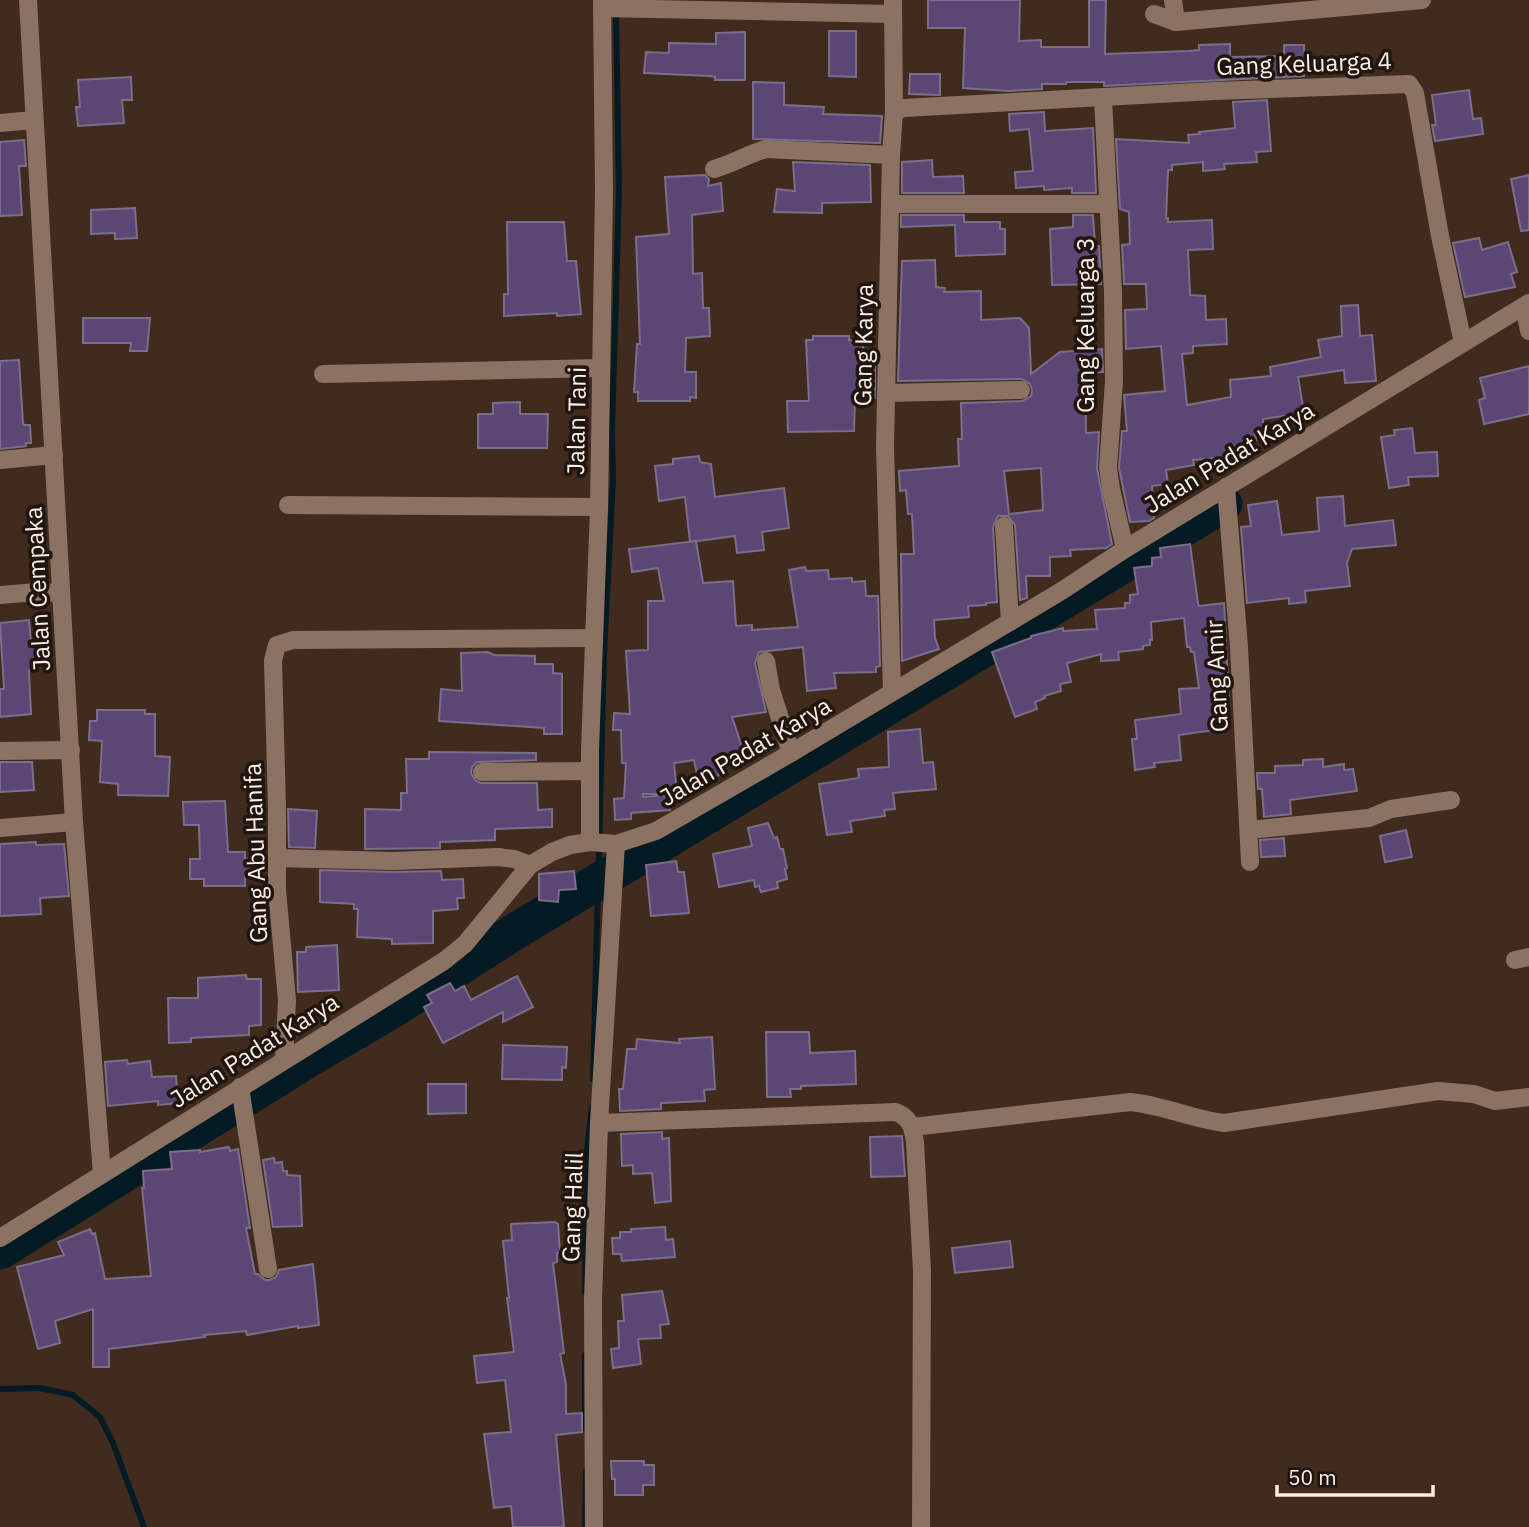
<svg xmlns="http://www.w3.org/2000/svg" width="1529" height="1527" viewBox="0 0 1529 1527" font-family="'IBM Plex Sans',sans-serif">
<rect width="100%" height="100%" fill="#412b1e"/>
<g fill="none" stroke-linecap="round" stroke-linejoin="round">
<g stroke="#051b23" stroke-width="6">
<polyline points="593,1079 604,655 613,479 612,431 619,191 616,9"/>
<polyline points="585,1292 587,1149 592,1107"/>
<polyline points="585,1355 585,1428"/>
<polyline points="0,1389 40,1388 73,1395 100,1417 113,1443 144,1527"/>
<polyline points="585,1527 586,1471"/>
</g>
<polyline stroke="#051b23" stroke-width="37" points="0,1251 315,1055 389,1012 511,934 1224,504"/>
</g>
<g fill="#5b4676" stroke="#796f88" stroke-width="2" fill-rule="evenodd">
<polygon points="928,0 1020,0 1019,41 1041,40 1041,47 1089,47 1089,0 1106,0 1105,54 1189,51 1199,50 1199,45 1230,44 1230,57 1284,56 1284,45 1304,45 1304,76 1104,86 1104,82 1066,82 1066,84 1042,84 1042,89 1008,91 963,88 965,28 928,28"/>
<polygon points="829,31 856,31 856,77 829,76"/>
<polygon points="745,32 745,80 715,80 715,77 710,76 644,73 646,52 669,53 669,43 716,44 716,33"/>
<polygon points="910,74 940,74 940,95 909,94"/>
<polygon points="131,77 132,100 122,100 124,123 78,126 76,107 80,107 78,80"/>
<polygon points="753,82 784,83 784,105 824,107 823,114 882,116 880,143 753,139"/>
<polygon points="1469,90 1473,119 1481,118 1483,134 1435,141 1432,125 1436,125 1432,95"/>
<polygon points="1267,100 1271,151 1256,152 1257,162 1224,164 1225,169 1203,171 1203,162 1172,165 1172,170 1168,170 1166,218 1168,218 1168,222 1212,220 1213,249 1188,250 1190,295 1205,296 1206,320 1226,319 1227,344 1193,346 1193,353 1182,354 1187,405 1231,397 1230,380 1271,376 1270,367 1321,357 1318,340 1342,336 1341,306 1358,305 1360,336 1372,335 1376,381 1345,383 1344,370 1298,377 1304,413 1263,419 1264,434 1255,435 1256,440 1247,441 1246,447 1228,445 1229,457 1193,460 1194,465 1166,470 1168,484 1152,486 1154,518 1149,521 1130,522 1119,468 1122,431 1127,431 1124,395 1165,391 1161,346 1126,349 1125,310 1147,309 1146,284 1124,284 1122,245 1130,244 1129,212 1120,209 1116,139 1189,143 1188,135 1200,134 1199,132 1235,128 1233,102"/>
<polygon points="1044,112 1045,131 1093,128 1096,193 1072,193 1072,188 1044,190 1044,186 1016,188 1015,172 1033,171 1029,129 1010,131 1009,114"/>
<polygon points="24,140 26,166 19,166 22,215 0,216 0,142"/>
<polygon points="932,160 933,177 963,176 964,193 902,193 902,162"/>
<polygon points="793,162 870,165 871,202 822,203 822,213 774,212 777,189 795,191"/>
<polygon points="705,175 709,179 708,186 721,183 723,211 692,215 693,274 702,273 703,308 709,308 710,336 686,338 685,372 696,372 696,398 690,397 690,401 638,401 638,392 634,392 637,344 640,344 636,237 669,234 665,177"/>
<polygon points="1529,175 1529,230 1521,231 1511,179"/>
<polygon points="135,208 137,238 115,239 115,233 91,234 91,210"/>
<polygon points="901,215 964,215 964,222 1000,222 1000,229 1005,229 1005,254 956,256 955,225 901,227"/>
<polygon points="1073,215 1093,215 1095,246 1099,246 1101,284 1052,285 1050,229 1073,227"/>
<polygon points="507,222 564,222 567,261 576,261 581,314 557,316 557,313 504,316 504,294 508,294"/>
<polygon points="1479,238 1482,250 1508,242 1517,272 1511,274 1515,287 1465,297 1453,243"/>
<path d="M935,260L936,287L945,288L944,292L981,291V320L1020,318L1029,328L1031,374L1060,352L1102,349L1103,372L1085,373L1086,433L1099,432L1097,469L1112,544L1106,548L1070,550L1071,556L1050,557V576H1026L1027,598L1020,600L1015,525L1008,516H998L993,527L997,602L986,603V605L968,606L969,617L934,620L935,638L939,649L902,661L901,554H914L912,514H908L906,490L900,491L899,471L959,466L958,439H962L961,403L1022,401L1031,396L1032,390L1030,384L1021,379L898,381L902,261ZM1041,468L1043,510L1009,514L1004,471Z"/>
<polygon points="83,318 150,318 147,351 130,351 131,343 83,343"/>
<polygon points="813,336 849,336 849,340 863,340 864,366 875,366 875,398 855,397 854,431 788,432 787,401 809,401 806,340 813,340"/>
<polygon points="19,360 23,423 24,425 30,425 31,443 26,443 26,446 0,449 0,361"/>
<polygon points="1529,366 1529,414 1484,424 1479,400 1485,398 1480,378"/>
<polygon points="520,402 520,414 548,414 547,448 478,448 478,414 493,414 493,403"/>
<polygon points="1412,428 1415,453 1437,452 1438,476 1408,477 1409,485 1389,488 1381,437 1395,435 1394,430"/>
<polygon points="699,456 700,462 711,464 715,497 784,488 789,528 762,532 764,550 737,553 735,536 690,542 685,497 659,501 655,466 673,464 673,459"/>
<polygon points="1343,496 1345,526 1393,520 1396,545 1352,549 1347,563 1350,586 1305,591 1306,602 1289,604 1289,598 1247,603 1241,527 1251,526 1248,505 1277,501 1282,535 1319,531 1317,498"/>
<polygon points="696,541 703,583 733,581 736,626 752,625 752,630 798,627 789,570 805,567 806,571 828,570 829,579 852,578 852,582 865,581 866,596 878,596 880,666 876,667 876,672 834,673 836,688 807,691 803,647 759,652 755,663 766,712 732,717 744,753 722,761 726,772 699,784 694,760 674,763 677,794 643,794 643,797 669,795 670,810 631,813 631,819 615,820 614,799 624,798 626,763 622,763 621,730 613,730 614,713 630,714 626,651 648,650 648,601 664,601 658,568 632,572 629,549"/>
<polygon points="1190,544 1198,604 1199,606 1224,603 1229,702 1223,702 1224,709 1220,710 1222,729 1179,735 1181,760 1154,763 1155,767 1135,770 1132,739 1137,739 1135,720 1181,714 1179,689 1199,688 1194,652 1191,652 1190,647 1187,647 1184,618 1151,622 1152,640 1150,640 1150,645 1143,646 1143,649 1118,652 1119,660 1101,661 1101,654 1067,663 1071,682 1060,684 1061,691 1044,696 1045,698 1035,702 1037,709 1015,717 992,652 1031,638 1031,636 1063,628 1063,631 1097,629 1095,610 1125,608 1125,603 1130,603 1130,595 1138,594 1134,568 1152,566 1152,558 1161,557 1160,548"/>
<polygon points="29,620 31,643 41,642 43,660 33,661 33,669 29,670 31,714 0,717 0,689 4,689 0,623"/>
<polygon points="488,652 494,655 535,656 535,664 553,664 553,673 562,674 562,734 544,734 544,728 439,721 441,689 462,691 461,653"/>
<polygon points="97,710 145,710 145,714 155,714 155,756 170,757 168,796 118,795 118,784 100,782 102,741 89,740 90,721 97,721"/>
<polygon points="920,729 923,763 933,762 936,789 893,793 895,809 884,810 885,816 850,821 852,832 827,835 819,784 859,778 858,769 889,767 888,732"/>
<polygon points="429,752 536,753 536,760 477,762 472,767 471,773 476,781 481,783 537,783 538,810 552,809 552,827 495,829 495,840 440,842 440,848 365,849 365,809 401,810 401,793 407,793 406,759 429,759"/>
<polygon points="1323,759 1323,767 1344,764 1344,770 1353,769 1357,791 1290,800 1291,814 1264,817 1262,789 1258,789 1257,773 1275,773 1275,766 1303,765 1303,760"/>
<polygon points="0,762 32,762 34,790 0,792"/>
<polygon points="225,801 228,852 245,852 245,859 255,860 255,876 245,876 245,886 204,886 204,879 190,879 190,859 200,859 199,825 184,825 183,802"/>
<polygon points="288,809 317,811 315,848 289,847"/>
<polygon points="768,823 774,838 777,837 780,849 783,849 787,868 785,869 787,879 777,882 778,888 761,892 759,886 755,887 754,880 719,887 713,854 752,846 748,828"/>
<polygon points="1406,830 1412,857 1385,862 1380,836"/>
<polygon points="1284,838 1285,856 1261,857 1260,840"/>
<polygon points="36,842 36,845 64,844 69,896 40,898 41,914 0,916 0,844"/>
<polygon points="676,861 678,872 684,872 689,913 651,916 646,865"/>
<polygon points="320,870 393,872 441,871 442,880 463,879 464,898 457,898 458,909 433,911 433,943 392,944 392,939 357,937 358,909 354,909 354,904 320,902"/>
<polygon points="574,871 576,889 559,890 558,902 539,900 539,874"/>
<polygon points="337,945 339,990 298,992 297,952 306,952 306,947"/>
<polygon points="246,975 247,979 261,979 261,1025 249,1026 249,1035 191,1038 191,1042 169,1043 168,998 198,998 198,978"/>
<polygon points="517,976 533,1007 503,1022 503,1012 443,1043 424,1007 432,1003 427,995 450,983 455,991 464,986 471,1000"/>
<polygon points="766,1032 809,1032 810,1053 855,1051 856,1084 801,1086 801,1089 790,1089 791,1097 767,1097"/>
<polygon points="712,1037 715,1089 704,1090 705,1101 661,1103 661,1109 620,1111 619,1089 623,1089 627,1049 636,1049 637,1039 680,1043 679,1039"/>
<polygon points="503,1045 567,1047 566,1068 562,1067 562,1080 502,1079"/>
<polygon points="127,1060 128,1064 150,1061 152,1077 176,1076 178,1103 158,1105 158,1101 108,1106 105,1062"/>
<polygon points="428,1084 466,1084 466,1113 428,1114"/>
<polygon points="662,1132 662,1139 669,1138 671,1201 655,1203 652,1173 633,1174 633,1165 622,1166 621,1134"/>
<polygon points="902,1136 905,1176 871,1177 870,1137"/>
<polygon points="229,1147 230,1151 238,1149 239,1155 250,1228 246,1228 255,1274 258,1274 265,1280 270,1280 276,1277 279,1270 313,1264 319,1325 298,1328 298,1326 247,1335 246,1331 204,1335 205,1337 109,1349 109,1367 93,1367 93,1309 55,1321 60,1343 38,1349 17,1267 64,1255 58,1242 90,1229 92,1234 95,1233 105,1279 151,1276 142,1188 144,1188 143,1171 172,1169 170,1152 200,1150 200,1152"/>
<polygon points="274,1158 275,1163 282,1162 283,1171 287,1171 287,1175 300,1176 302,1226 273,1227 263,1160"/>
<polygon points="555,1222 558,1224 560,1253 557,1253 557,1262 553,1263 564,1353 560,1354 566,1384 566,1414 582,1413 582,1432 556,1435 564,1527 513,1527 511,1506 494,1508 484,1434 511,1432 505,1380 477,1383 474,1356 514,1352 507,1298 509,1298 503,1241 512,1240 511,1224"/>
<polygon points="665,1227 666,1240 673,1239 675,1257 622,1261 621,1254 613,1254 612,1238 620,1238 620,1232 631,1232 631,1229"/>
<polygon points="1010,1241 1013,1267 955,1273 952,1248"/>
<polygon points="662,1291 669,1324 660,1325 661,1338 638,1339 641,1364 613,1368 611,1349 619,1348 618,1321 624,1321 622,1295"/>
<polygon points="611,1461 644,1461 644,1465 654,1465 654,1485 643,1485 643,1495 615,1495 615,1479 612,1479"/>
</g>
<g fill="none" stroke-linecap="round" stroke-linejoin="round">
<g stroke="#8c7263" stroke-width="18">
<polyline points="28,0 74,822 102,1174"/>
<polyline points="1173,0 1176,22"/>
<polyline points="602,8 893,14"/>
<polyline points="1154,14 1176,22 1422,0"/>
<polyline points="1103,99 1113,292 1114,381 1108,468 1111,489 1125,549"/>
<polyline points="894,112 904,108 1214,91 1409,84 1415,93 1440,236 1463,343"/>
<polyline points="0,123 34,120"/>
<path d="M714,169C732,164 748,154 766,149L891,155"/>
<polyline points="890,204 1107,204"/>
<polyline points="1524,306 1529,331"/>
<polyline points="323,374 601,368"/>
<polyline points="886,393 1021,390"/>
<polyline points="0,460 54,455"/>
<polyline points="1226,487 1239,647 1250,862"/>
<polyline points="288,505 599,507"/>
<polyline points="1004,526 1010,622"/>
<polyline points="0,595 37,592 60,593"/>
<polyline points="766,661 771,690 791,753"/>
<polyline points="892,692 885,447 891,155 894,112 893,0"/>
<polyline points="0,751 71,750"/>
<polyline points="482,772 590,771"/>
<polyline points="0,828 74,822"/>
<polyline points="1249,830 1369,818 1391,809 1451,800"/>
<polyline points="590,842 590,750 599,507 604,191 602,0"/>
<polyline points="277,858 393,861 498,857 514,859 530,865"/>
<polyline points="1515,960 1529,957"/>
<polyline points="284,1060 287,1000 277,890 277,808 273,661 277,645 293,640 594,638"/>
<polyline points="240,1087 268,1269"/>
<path d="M599,1123L896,1112C910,1118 913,1127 915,1142L922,1271L921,1527"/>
<path d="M913,1127L1130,1102C1163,1105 1192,1119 1224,1123L1438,1091L1474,1094L1495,1101L1529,1097"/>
<polyline points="0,1238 444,961 465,944 530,865 552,852 570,845 590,842 616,844 656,831 791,753 1063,590 1125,549 1529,303"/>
<polyline points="594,1527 593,1300 599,1123 616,844"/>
</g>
</g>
<g text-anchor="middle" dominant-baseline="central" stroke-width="7" stroke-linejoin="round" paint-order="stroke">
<g font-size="24" fill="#fdeee6" stroke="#201610">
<text transform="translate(1304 63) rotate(-2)">Gang Keluarga 4</text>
<text transform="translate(1085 325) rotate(-90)">Gang Keluarga 3</text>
<text transform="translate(863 345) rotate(-89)">Gang Karya</text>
<text transform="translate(576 421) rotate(-89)">Jalan Tani</text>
<text transform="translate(1229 457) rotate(-31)">Jalan Padat Karya</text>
<text transform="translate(37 589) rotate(-93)">Jalan Cempaka</text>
<text transform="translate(1216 676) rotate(-93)">Gang Amir</text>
<text transform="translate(745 751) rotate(-30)">Jalan Padat Karya</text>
<text transform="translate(255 853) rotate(-92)">Gang Abu Hanifa</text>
<text transform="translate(254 1050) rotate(-32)">Jalan Padat Karya</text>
<text transform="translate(572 1207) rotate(-88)">Gang Halil</text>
</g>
</g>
<path d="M1277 1485v10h156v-10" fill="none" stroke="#fdeee6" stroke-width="3.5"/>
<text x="1288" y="1485" font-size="21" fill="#fdeee6" stroke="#201610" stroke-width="5" paint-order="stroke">50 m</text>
</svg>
